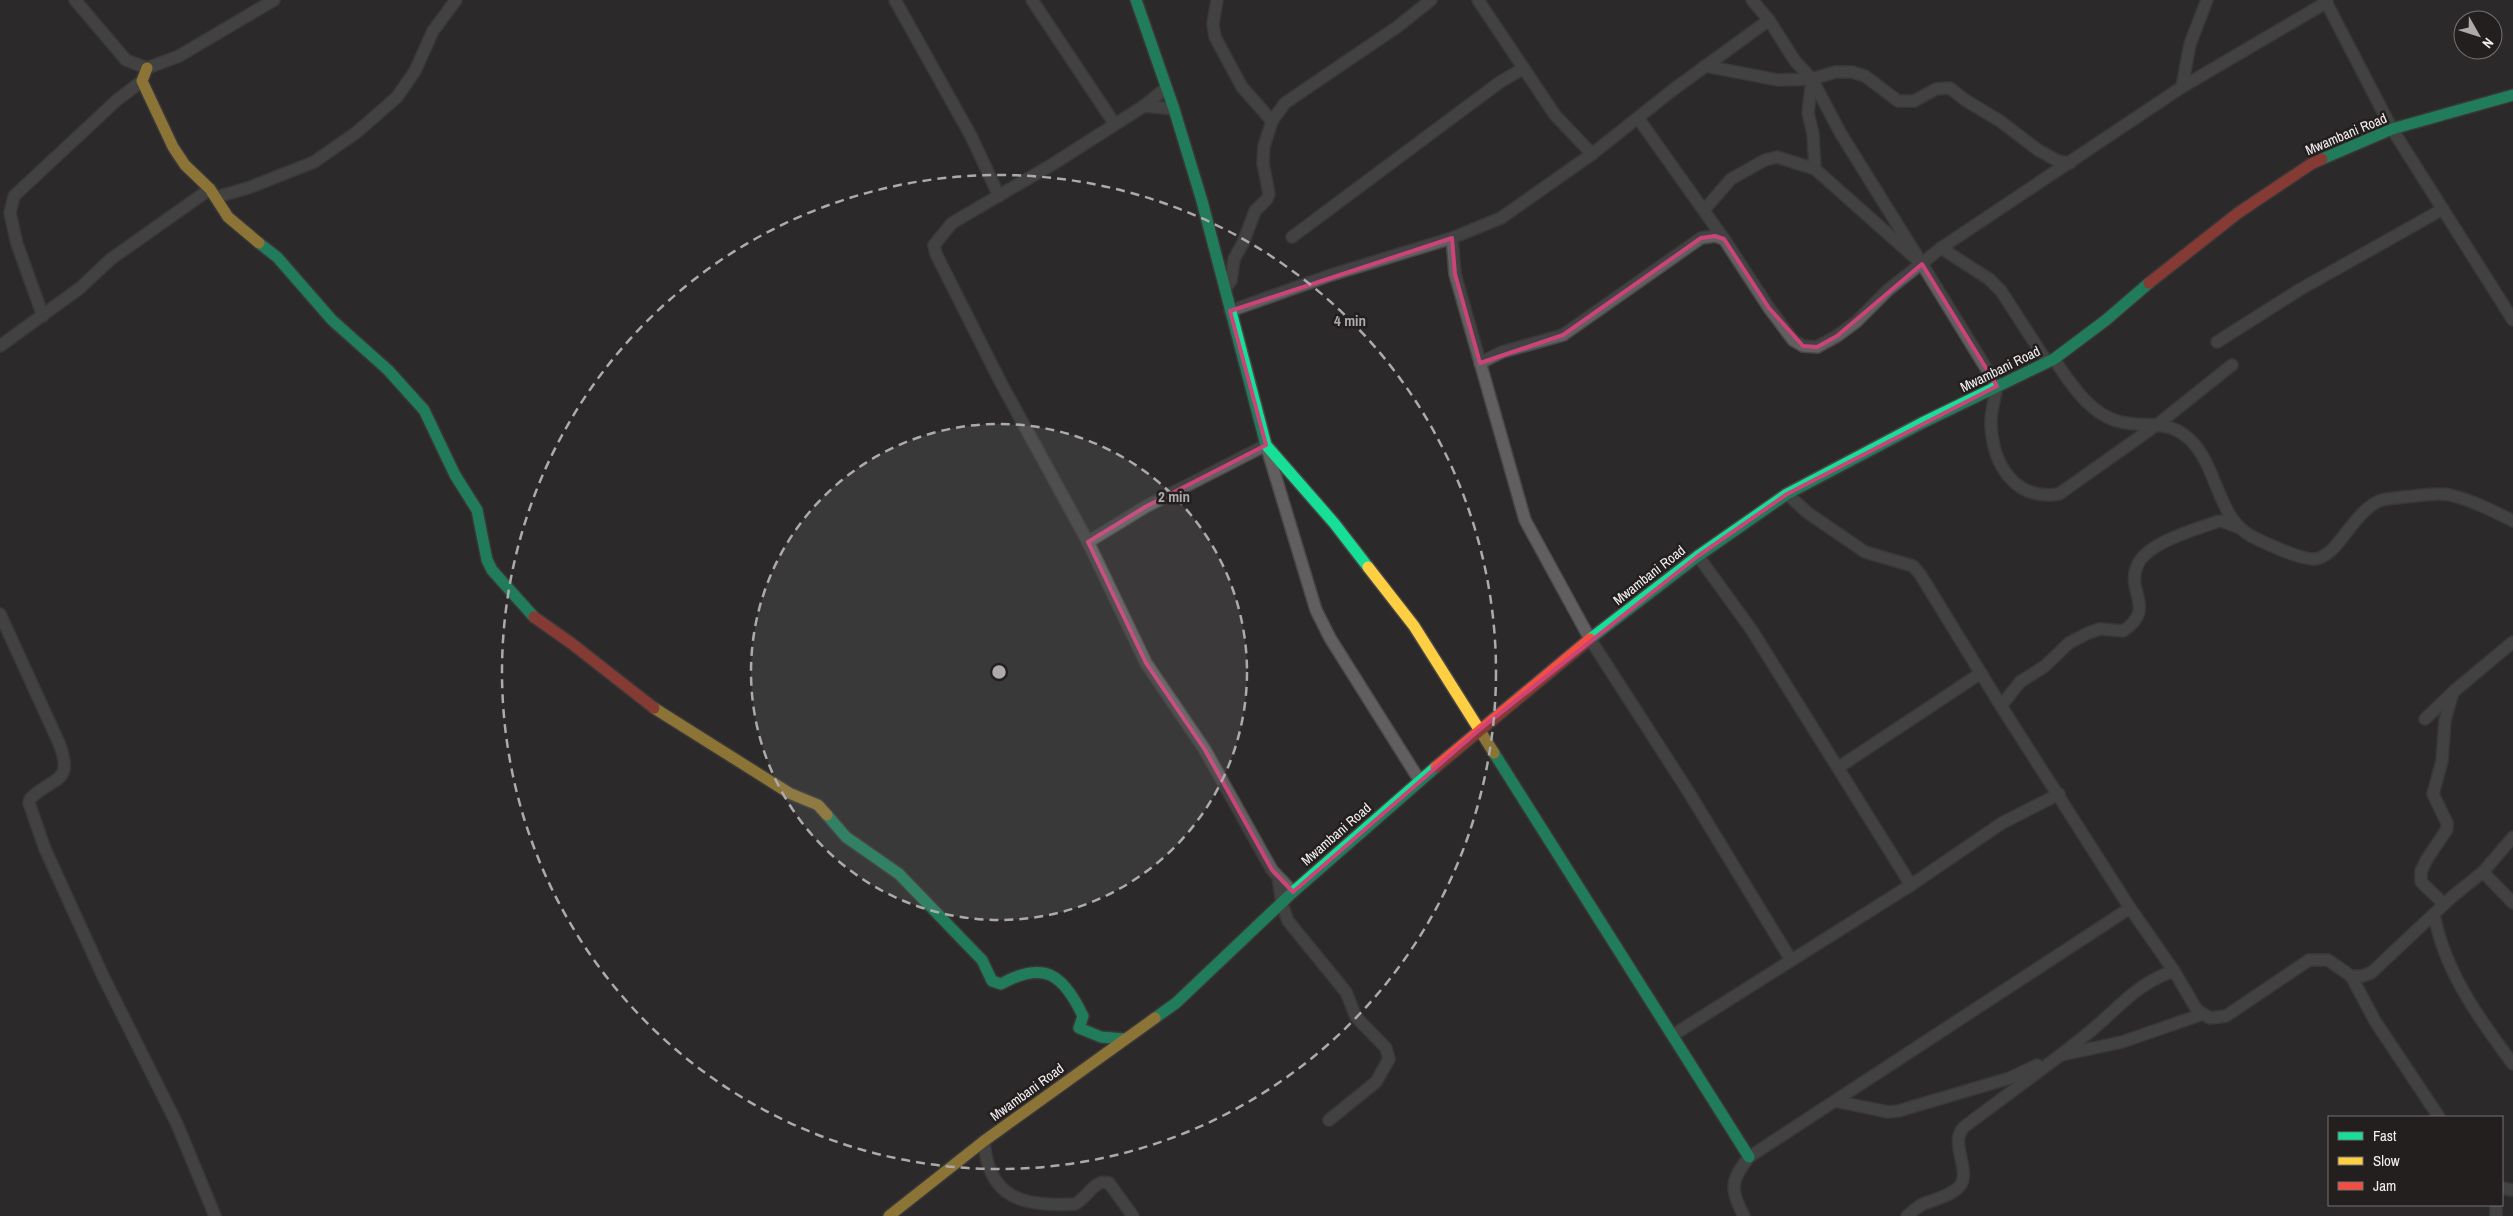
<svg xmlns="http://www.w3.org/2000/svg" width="2513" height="1216" viewBox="0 0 2513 1216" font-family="'Archivo Narrow',sans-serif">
<rect width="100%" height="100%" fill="#2c292a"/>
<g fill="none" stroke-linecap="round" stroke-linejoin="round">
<defs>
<g id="street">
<polyline points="75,0 126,60 147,68 179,56 274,0"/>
<polyline points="895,0 971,136 999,196"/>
<polyline points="1032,0 1114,123"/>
<polyline points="1217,0 1213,24 1215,37 1242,87 1272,121"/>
<polyline points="1478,0 1555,115 1592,154"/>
<polyline points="1752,0 1769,20 1795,61 1812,79 1841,134 1917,256"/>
<polyline points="2325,0 2392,129 2513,320"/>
<polyline points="1769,20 1674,89 1592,154 1501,218 1452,238 1455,274 1525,520 1590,639 1688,791 1791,960"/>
<polyline points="1705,66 1778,80 1812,79 1835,72 1852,72 1865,76 1898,101 1914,101 1936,89 1950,88 1965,100 2000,121 2038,150 2058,161 2070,163"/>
<polyline points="1812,79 1808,113 1813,134 1815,169"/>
<polyline points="2182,87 2190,44 2207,0"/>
<polyline points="1166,88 1144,106 1053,164 952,223 934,245 936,254 1001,383 1088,542 1146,663 1205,750 1272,870 1293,892"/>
<polyline points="1144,106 1174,109"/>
<polyline points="1638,118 1724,239 1769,308 1793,340 1803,346 1817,347 1837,336 1856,322 1888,290 1941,248 2182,87 2327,2"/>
<polyline points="216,197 248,188 314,162 357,132 397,97 415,71 433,31 456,0"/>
<path d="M1704,210L1731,179L1765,160L1777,157L1815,169L1922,264L1997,386C1995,398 1990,413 1991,425C1993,465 2015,501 2059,494L2158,424L2232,365"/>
<polyline points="1292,237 1500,82 1524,68"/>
<polyline points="1941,248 1989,279 2001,291 2047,362"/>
<polyline points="1225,288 1231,281 1234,259 1243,243 1255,211 1267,199 1269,194 1263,163 1264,146 1272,121 1285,103 1397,27 1431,0"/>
<polyline points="1230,311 1331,275 1452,238"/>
<polyline points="43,316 17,244 10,213 14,196 117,100 142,81"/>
<polyline points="2217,342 2299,290 2443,209"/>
<polyline points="0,346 80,288 111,259 210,189"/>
<path d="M2054,359C2070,383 2091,416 2121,422C2142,427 2165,421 2183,434C2218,458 2214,515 2251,536C2265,543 2301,560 2315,559C2330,557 2340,540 2349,529C2357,519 2366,507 2379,501C2386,498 2397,498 2405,497C2418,496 2437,492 2450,495C2472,500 2493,511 2513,521"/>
<polyline points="1480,363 1502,352 1563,335 1701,238 1715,236 1724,239"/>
<polyline points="1787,494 1808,513 1865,552 1913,566 1920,574 2001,706 2130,908 2174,971 2197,1010 2210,1018 2226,1016 2309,960 2328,960 2351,976 2362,976 2371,973 2453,896 2483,872 2513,837"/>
<polyline points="1088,542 1145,507 1266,445 1316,610 1330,638 1420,781"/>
<polyline points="1698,556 1751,629 1911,885"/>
<path d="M0,614L59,743C75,785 52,776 30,799L29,803L45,849L103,976L177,1124L215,1216"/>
<path d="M2001,706L2020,682L2045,666L2069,643L2088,633L2100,629L2123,631C2157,608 2126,593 2137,566C2146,543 2194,530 2216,522L2222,521L2240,528"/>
<polyline points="2425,719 2453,692 2513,642"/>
<polyline points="1839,767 1981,673"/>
<polyline points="2483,872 2513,903"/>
<polyline points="1278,877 1282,904 1288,921 1346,992 1356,1017 1386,1048 1389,1059 1376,1082 1329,1120"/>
<polyline points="2444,904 2421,882 2421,871 2427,859 2447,829 2447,823 2433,794 2442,761 2445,720 2453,692"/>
<path d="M2434,914C2444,970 2479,1019 2513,1064"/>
<polyline points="2351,976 2375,1021 2439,1117"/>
<polyline points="1673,1035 1911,885 2002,823 2059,794"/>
<polyline points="2061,1055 2122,1042 2203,1014"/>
<polyline points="1835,1101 1888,1112 1898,1111 2010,1078 2037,1065"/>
<path d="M984,1141C988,1199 1024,1207 1075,1204C1087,1199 1094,1178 1109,1183L1133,1216"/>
<polyline points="2502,1188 2513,1190"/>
<path d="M1744,1216C1729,1189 1731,1180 1749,1157L2130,908"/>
<path d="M1907,1216C1912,1212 1917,1207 1923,1204C1934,1200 1950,1196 1959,1187C1973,1171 1948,1143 1964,1127C2006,1095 2051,1064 2092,1030C2119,1007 2139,982 2174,971"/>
<polyline points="2496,1216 2496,1205"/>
</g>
<g id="fast">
<polyline points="1136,0 1174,109 1202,201 1266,445 1334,523 1368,567"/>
<polyline points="2322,159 2392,129 2513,95"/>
<polyline points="259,243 277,257 332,320 388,370 424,410 455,475 477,510 487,560 492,570 534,617"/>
<polyline points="1590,639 1698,556 1787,494 1922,423 2054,359 2106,320 2149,283"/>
<polyline points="1494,753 1749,1157"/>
<path d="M827,815L846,837L899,874L982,960L992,981L1001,984C1044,960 1063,974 1083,1016L1079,1028L1101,1037L1125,1039"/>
<polyline points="1155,1018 1176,1003 1293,892 1436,767"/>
</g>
<g id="slow">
<polyline points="147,68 142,81 173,147 185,165 210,189 228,217 259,243"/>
<polyline points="1368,567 1414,626 1494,753"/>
<polyline points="654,708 789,793 818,805 827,815"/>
<polyline points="889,1216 984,1141 1155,1018"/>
</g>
<g id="jam">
<polyline points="2149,283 2238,213 2311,164 2322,159"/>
<polyline points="534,617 571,643 654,708"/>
<polyline points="1436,767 1590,639"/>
</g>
</defs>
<use href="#street" stroke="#494747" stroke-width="14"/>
<use href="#fast" stroke="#494747" stroke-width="14"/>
<use href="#slow" stroke="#494747" stroke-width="14"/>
<use href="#jam" stroke="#494747" stroke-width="14"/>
<use href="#street" stroke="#615f5f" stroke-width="11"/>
<use href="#fast" stroke="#16e098" stroke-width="11"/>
<use href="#slow" stroke="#ffcf43" stroke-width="11"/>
<use href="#jam" stroke="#f24e42" stroke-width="11"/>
</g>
<path d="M0 0H2513V1216H0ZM1715,236L1724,239L1769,308L1803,346L1817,347L1837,336L1922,264L1997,386L1787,494L1698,556L1478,731L1293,892L1272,870L1205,750L1146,663L1088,542L1145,507L1266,445L1230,311L1452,238L1455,274L1480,363L1563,335L1701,238Z" fill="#2c292a" fill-opacity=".55" fill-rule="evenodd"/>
<path fill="none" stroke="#cc4379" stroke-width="4" stroke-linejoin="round" d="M1715,236L1724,239L1769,308L1803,346L1817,347L1837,336L1922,264L1997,386L1787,494L1698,556L1478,731L1293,892L1272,870L1205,750L1146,663L1088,542L1145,507L1266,445L1230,311L1452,238L1455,274L1480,363L1563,335L1701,238Z"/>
<circle cx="999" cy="672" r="248" fill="#adaaab" fill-opacity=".12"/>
<g fill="none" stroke="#adaaab" stroke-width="2.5" stroke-dasharray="9 6">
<circle cx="999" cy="672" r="248"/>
<circle cx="999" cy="672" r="497"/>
</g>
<g text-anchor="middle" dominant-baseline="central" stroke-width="5" stroke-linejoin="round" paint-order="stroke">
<g font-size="14" fill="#f3eff0" stroke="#241f1f">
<text transform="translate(2346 134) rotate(-23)">Mwambani Road</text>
<text transform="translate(2000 369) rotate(-26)">Mwambani Road</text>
<text transform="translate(1649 575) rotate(-38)">Mwambani Road</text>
<text transform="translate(1336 834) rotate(-41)">Mwambani Road</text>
<text transform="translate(1027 1092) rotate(-36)">Mwambani Road</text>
</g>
</g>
<circle cx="999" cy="672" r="8" fill="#adaaab" stroke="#241f1f" stroke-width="2.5"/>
<g font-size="15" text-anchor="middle" font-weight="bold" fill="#adaaab" stroke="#241f1f" stroke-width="5" stroke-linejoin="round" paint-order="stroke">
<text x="1350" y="326">4 min</text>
<text x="1174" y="502">2 min</text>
</g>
<rect x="2328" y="1116" width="175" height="90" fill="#241f1f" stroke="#777273"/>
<rect x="2338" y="1132" width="25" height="8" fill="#16e098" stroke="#777273"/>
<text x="2373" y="1141" font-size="15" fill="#f3eff0">Fast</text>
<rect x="2338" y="1157" width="25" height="8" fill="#ffcf43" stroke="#777273"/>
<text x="2373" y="1166" font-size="15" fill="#f3eff0">Slow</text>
<rect x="2338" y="1182" width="25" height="8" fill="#f24e42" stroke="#777273"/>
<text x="2373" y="1191" font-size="15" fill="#f3eff0">Jam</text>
<g transform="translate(2478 35) rotate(129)"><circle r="24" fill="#241f1f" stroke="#777273"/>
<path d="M0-4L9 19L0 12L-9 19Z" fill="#adaaab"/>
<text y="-8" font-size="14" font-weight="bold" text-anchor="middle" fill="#f3eff0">N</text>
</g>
</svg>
